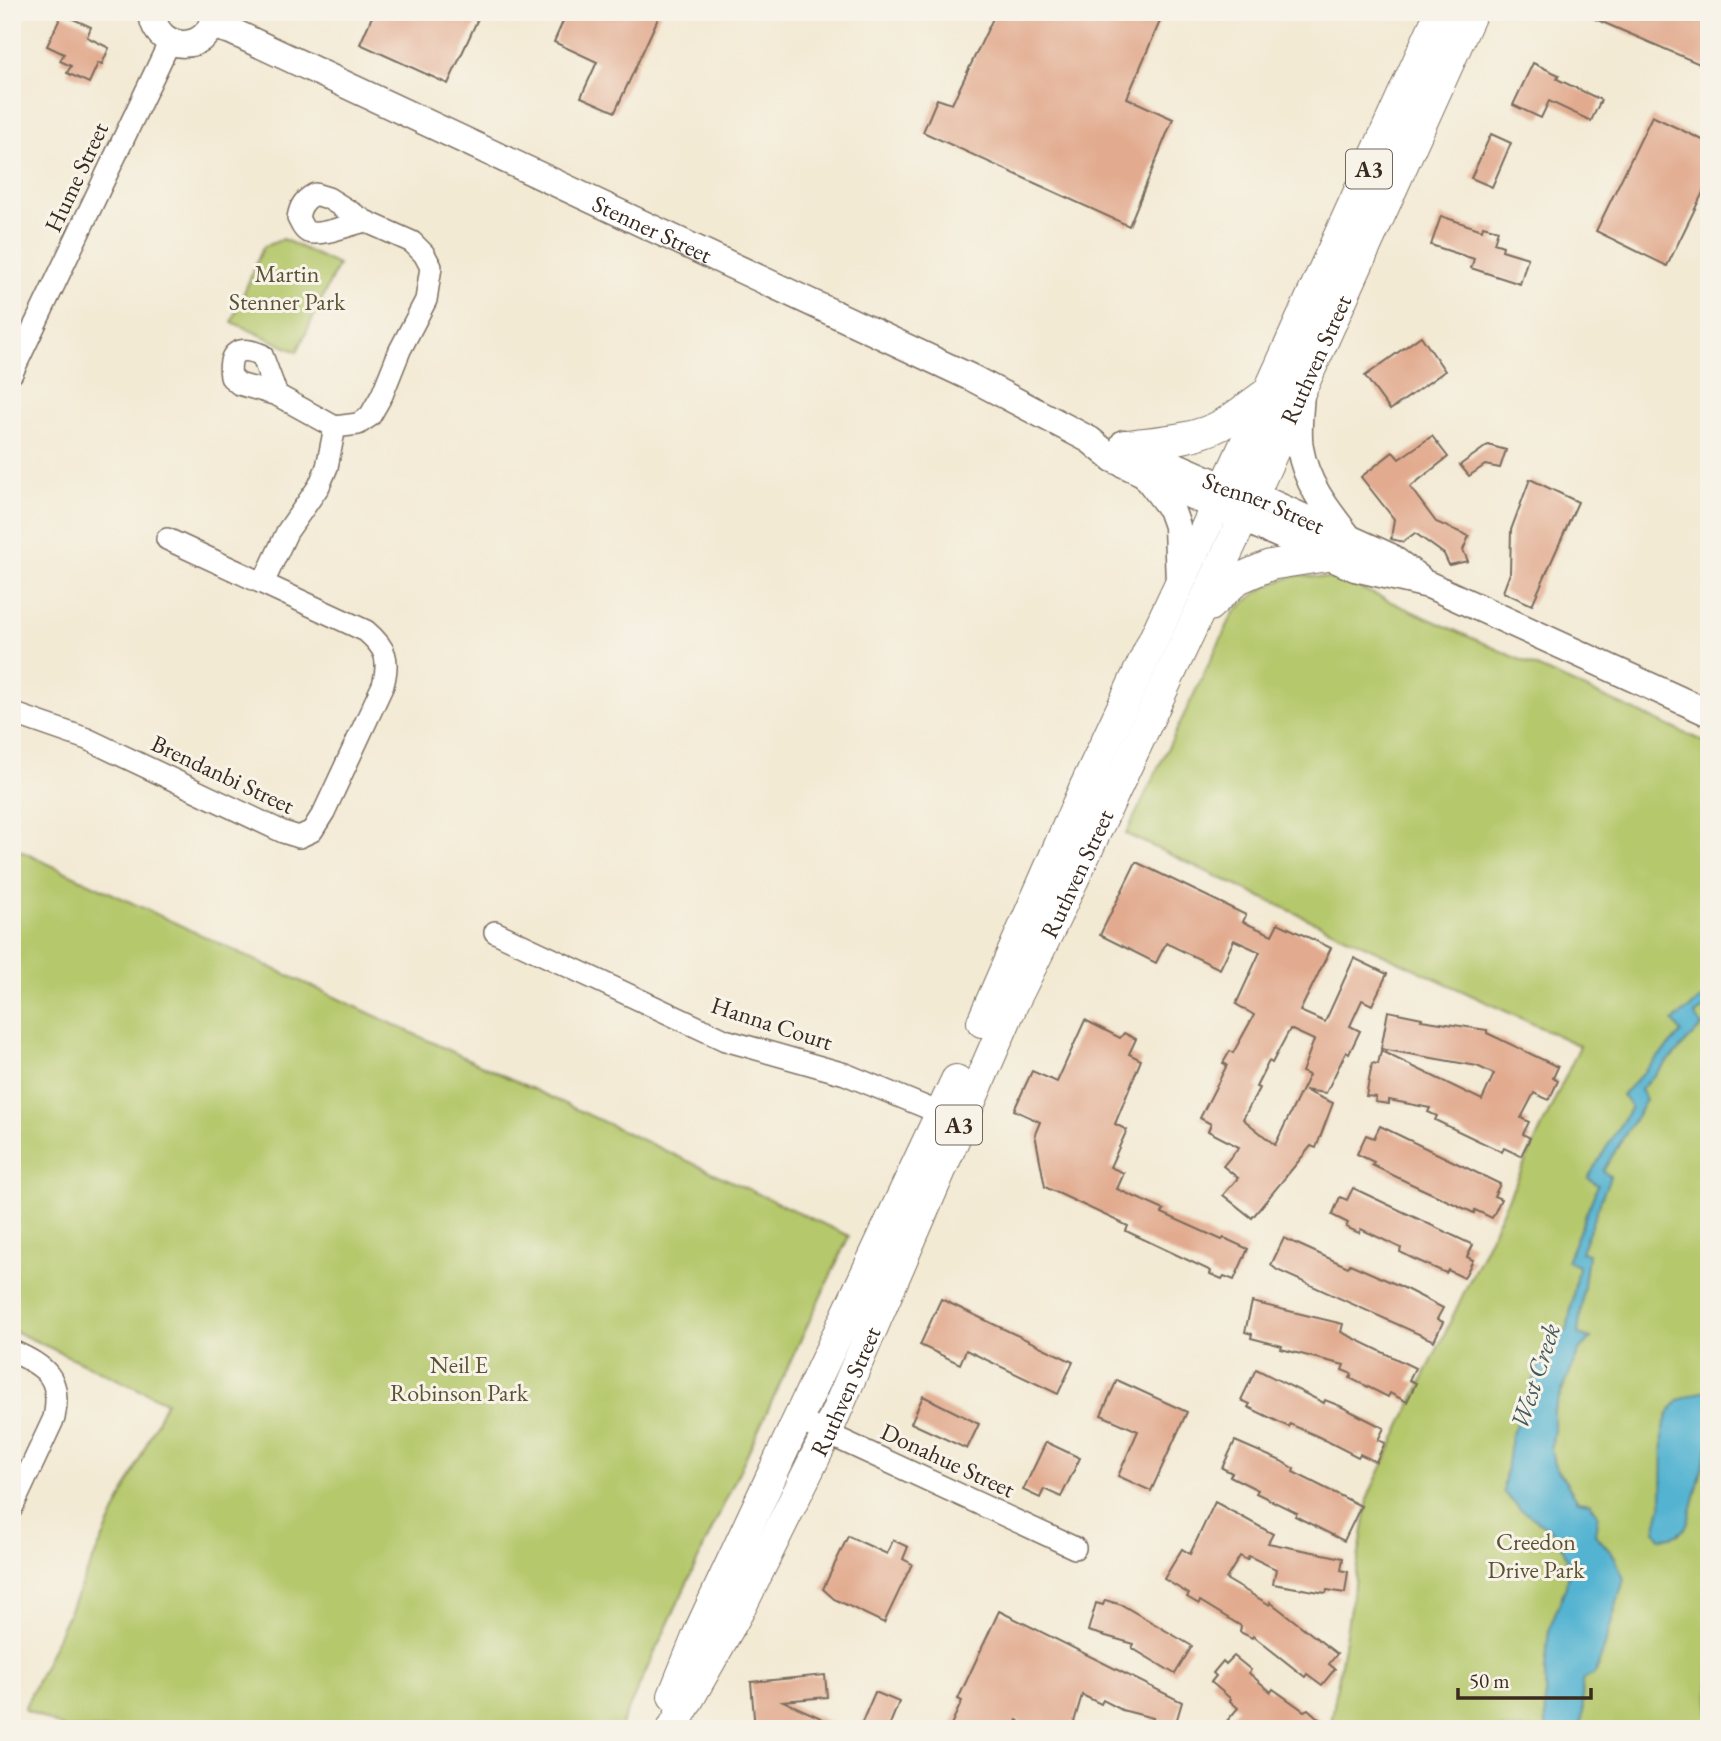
<svg xmlns="http://www.w3.org/2000/svg" width="1721" height="1741" viewBox="0 0 1721 1741" font-family="'EB Garamond',serif">
<rect width="100%" height="100%" fill="#f7f3e8"/>
<filter id="ink" filterUnits="userSpaceOnUse"><feTurbulence type="fractalNoise" baseFrequency=".0143" numOctaves="2"/><feDisplacementMap in="SourceGraphic" scale="14" xChannelSelector="R" yChannelSelector="G"/><feConvolveMatrix kernelMatrix="1 2 1 2 8 2 1 2 1" color-interpolation-filters="sRGB"/></filter>
<filter id="wash" filterUnits="userSpaceOnUse"><feTurbulence type="fractalNoise" baseFrequency=".00686" numOctaves="4" result="noise"/><feDisplacementMap in="SourceGraphic" scale="28" xChannelSelector="R" yChannelSelector="G"/><feGaussianBlur stdDeviation="1.57" result="paint"/><feColorMatrix in="noise" values="0 0 0 0 0 0 0 0 0 0 0 0 0 0 0 0 0 1.4 0 .05"/><feComposite in="paint" operator="in"/></filter>
<g filter="url(#wash)">
<rect width="100%" height="100%" fill="#f3ead4"/>
<g fill="#b5c86c" stroke="#787945" stroke-width="2">
<polygon points="283,239 338,265 297,352 232,322 263,247"/>
<path d="M1300,575L1342,580L1709,744V1729H1330L1369,1494L1580,1046L1126,834L1233,614C1252,593 1272,581 1300,575Z"/>
<polygon points="12,847 849,1236 619,1729 66,1729 24,1709 166,1402 12,1330"/>
</g>
<g fill="#53b3d1" stroke="#476e78" stroke-width="2">
<polygon points="1709,993 1709,1005 1695,1015 1702,1026 1640,1090 1646,1100 1603,1171 1610,1176 1581,1252 1588,1254 1578,1334 1591,1338 1579,1351 1554,1410 1554,1430 1551,1449 1554,1464 1578,1501 1590,1503 1598,1514 1595,1534 1615,1557 1624,1579 1601,1658 1594,1674 1582,1681 1583,1711 1581,1729 1546,1729 1545,1671 1549,1629 1566,1586 1569,1565 1563,1549 1552,1531 1520,1509 1503,1492 1511,1436 1553,1331 1567,1331 1578,1266 1567,1261 1598,1185 1588,1178 1631,1107 1622,1095 1681,1033 1673,1021"/>
<path d="M1708,1389L1709,1443L1688,1523C1682,1535 1673,1538 1660,1538L1655,1531L1662,1503L1663,1428L1668,1414L1679,1400Z"/>
</g>
<g id="blocks">
<g fill="#e2ab8f" fill-rule="evenodd">
<polygon points="374,12 481,12 448,84 360,44"/>
<polygon points="567,12 661,12 615,112 581,97 597,62 554,42"/>
<polygon points="996,12 1164,12 1127,98 1173,119 1129,226 923,132 937,99 952,104"/>
<polygon points="1579,12 1709,12 1709,68"/>
<polygon points="62,14 91,27 87,37 109,48 102,64 98,63 89,83 67,73 71,66 60,61 64,54 47,46"/>
<polygon points="1533,63 1559,75 1557,79 1601,100 1591,121 1549,101 1541,118 1513,105"/>
<polygon points="1652,116 1709,143 1709,180 1667,266 1596,231"/>
<polygon points="1491,134 1511,143 1492,187 1471,178"/>
<polygon points="1441,216 1482,230 1483,226 1498,230 1494,243 1503,246 1502,250 1528,258 1520,284 1471,268 1474,259 1431,245"/>
<polygon points="1421,336 1445,371 1390,410 1365,376"/>
<polygon points="1432,436 1448,457 1410,487 1436,522 1469,536 1463,550 1468,561 1449,565 1444,554 1415,533 1403,542 1391,539 1394,519 1361,477 1393,452 1399,459"/>
<polygon points="1488,445 1506,450 1500,468 1485,465 1469,476 1460,465"/>
<polygon points="1530,479 1578,502 1532,605 1503,592 1510,573 1511,530"/>
<path d="M1136,862L1246,915L1243,922L1272,935L1278,923L1331,948L1300,1011L1325,1022L1354,958L1387,974L1372,1005L1362,1000L1350,1026L1360,1031L1349,1054L1346,1052L1326,1093L1304,1090L1333,1103L1316,1148L1311,1146L1252,1218L1223,1195L1238,1178L1223,1166L1239,1147L1208,1131L1211,1124L1200,1118L1227,1065L1223,1063L1230,1051L1233,1053L1254,1015L1236,1004L1260,952L1234,940L1220,969L1166,943L1156,963L1100,935ZM1290,1029L1314,1040L1302,1072L1309,1075L1275,1145L1243,1119L1259,1088L1256,1087L1269,1061L1272,1063Z"/>
<polygon points="1388,1011 1422,1018 1421,1020 1487,1030 1487,1033 1558,1067 1553,1078 1558,1081 1549,1100 1534,1093 1521,1118 1529,1122 1523,1134 1530,1138 1521,1156 1504,1148 1502,1152 1435,1120 1437,1116 1428,1112 1430,1108 1389,1100 1389,1104 1375,1102 1376,1097 1366,1096 1372,1063 1378,1064 1381,1051 1482,1100 1494,1074 1477,1066 1381,1049"/>
<polygon points="1085,1020 1120,1038 1124,1033 1136,1039 1129,1054 1141,1060 1115,1124 1127,1130 1110,1167 1124,1173 1117,1189 1164,1210 1162,1213 1222,1240 1224,1238 1248,1249 1234,1280 1224,1276 1222,1279 1210,1274 1211,1271 1126,1231 1128,1226 1045,1187 1035,1134 1040,1122 1014,1110 1032,1071 1057,1082"/>
<polygon points="1380,1126 1500,1184 1494,1196 1501,1199 1492,1218 1475,1210 1474,1213 1407,1182 1372,1165 1374,1162 1357,1154 1366,1135 1374,1138"/>
<polygon points="1353,1188 1473,1245 1467,1257 1473,1260 1464,1278 1448,1270 1446,1273 1412,1258 1400,1252 1401,1248 1361,1229 1359,1233 1346,1227 1348,1223 1332,1215 1340,1197 1347,1200"/>
<polygon points="1284,1238 1348,1267 1350,1264 1400,1286 1443,1308 1437,1319 1443,1322 1434,1341 1277,1270 1271,1265"/>
<polygon points="941,1299 1073,1362 1058,1394 966,1350 960,1364 920,1345"/>
<polygon points="1252,1302 1343,1324 1341,1332 1415,1368 1409,1380 1416,1383 1407,1402 1390,1393 1388,1397 1350,1378 1352,1374 1342,1370 1344,1365 1281,1349 1282,1346 1251,1338 1252,1334 1245,1332"/>
<polygon points="1256,1369 1324,1403 1325,1400 1340,1406 1384,1428 1378,1440 1385,1443 1376,1462 1360,1454 1358,1457 1319,1437 1290,1424 1289,1427 1248,1407 1250,1404 1241,1400"/>
<polygon points="1117,1380 1187,1412 1151,1491 1118,1476 1138,1431 1101,1415"/>
<polygon points="923,1396 979,1424 967,1449 911,1423"/>
<polygon points="1235,1441 1281,1461 1294,1469 1293,1472 1361,1506 1344,1541 1295,1516 1297,1513 1256,1493 1258,1490 1230,1476 1232,1473 1222,1468"/>
<polygon points="1046,1442 1080,1458 1061,1497 1044,1489 1040,1498 1023,1490"/>
<polygon points="1215,1502 1273,1534 1268,1543 1343,1558 1341,1570 1348,1572 1345,1593 1327,1590 1326,1593 1273,1584 1276,1569 1249,1556 1247,1560 1240,1556 1226,1579 1270,1605 1270,1602 1337,1654 1329,1664 1335,1669 1322,1685 1307,1674 1305,1677 1253,1636 1252,1638 1240,1632 1241,1626 1200,1601 1199,1604 1187,1597 1189,1594 1164,1579 1182,1549 1190,1554"/>
<polygon points="848,1536 887,1554 893,1540 908,1547 903,1559 912,1564 884,1623 834,1599 823,1589"/>
<polygon points="1105,1600 1122,1605 1192,1646 1175,1674 1132,1648 1134,1644 1088,1631 1096,1603 1103,1605"/>
<polygon points="999,1611 1182,1702 1174,1729 1151,1725 1153,1718 1122,1710 1103,1700 1101,1704 1082,1695 1072,1729 1030,1729 1017,1720 1013,1729 949,1729 962,1701 958,1699"/>
<polygon points="1234,1656 1251,1670 1249,1673 1271,1692 1273,1689 1304,1711 1308,1709 1330,1729 1220,1729 1238,1708 1230,1701 1231,1699 1211,1682 1216,1676 1213,1673 1223,1661 1226,1664"/>
<polygon points="825,1675 827,1697 783,1701 845,1729 755,1729 751,1682"/>
<polygon points="875,1692 899,1702 888,1729 859,1729"/>
</g>
</g>
</g>
<g filter="url(#ink)">
<use href="#blocks" fill-opacity="0" stroke="#7b6d5e" stroke-width="2"/>
<g fill="none" stroke-linecap="round" stroke-linejoin="round">
<defs>
<g id="minor">
<polyline points="12,373 170,41"/>
<path d="M277,395L262,355C240,345 227,351 231,377L239,384L277,395L335,427"/>
<path d="M263,583L287,532L319,486L327,467L335,427L358,424L370,416L382,395L400,350L426,300L431,267L424,254L412,242L365,221L328,198L315,194C304,200 300,206 298,218C301,223 302,229 308,232C320,237 352,224 365,221"/>
<path d="M12,713L87,739L283,832L299,837L312,831L324,812L383,685C390,659 386,648 366,631L167,539"/>
<polyline points="495,932 725,1040 845,1074 952,1118"/>
<path d="M12,1351C47,1367 62,1378 54,1418L12,1508"/>
<polyline points="798,1420 1075,1548"/>
</g>
<g id="major">
<path d="M152,12C155,55 213,54 214,12"/>
<path id="s1" d="M212,26L231,31L972,378L1090,440L1113,459L1198,499L1355,568L1429,585L1709,713"/>
<path d="M1301,393C1300,411 1297,431 1300,448C1306,483 1325,507 1346,534"/>
<path id="s2" d="M1124,443L1225,487L1254,495L1389,556L1419,578"/>
<polyline points="1148,479 1171,509 1177,526 1179,584"/>
</g>
<g id="highway">
<path d="M1128,445C1159,441 1193,440 1221,425C1237,416 1252,403 1267,393"/>
<polyline points="1209,606 1238,579 1270,565 1327,556"/>
<polyline points="982,1022 1085,786 1236,463 1440,12"/>
<polyline points="673,1696 701,1627 956,1080"/>
<path id="s3" d="M672,1729L741,1607L827,1433L1013,1004L1054,921L1236,534L1472,12"/>
</g>
</defs>
<use href="#minor" stroke="#7b6d5e" stroke-width="24"/>
<use href="#major" stroke="#7b6d5e" stroke-width="29"/>
<use href="#highway" stroke="#7b6d5e" stroke-width="32"/>
<use href="#minor" stroke="#fff" stroke-width="21"/>
<use href="#major" stroke="#fff" stroke-width="26"/>
<use href="#highway" stroke="#fff" stroke-width="30"/>
</g>
</g>
<g text-anchor="middle" dominant-baseline="central" stroke-width="6" stroke-linejoin="round" paint-order="stroke">
<g fill="#f7f3e8" stroke="#73665b" stroke-width="2">
<rect x="1346" y="149.5" width="46" height="39" rx="5"/>
<rect x="936" y="1105.5" width="46" height="39" rx="5"/>
</g>
<g font-size="23" font-weight="bold" fill="#3b2a1e">
<text x="1369" y="169">A3</text>
<text x="959" y="1125">A3</text>
</g>
<g font-size="24" fill="#3b2a1e" stroke="#f7f3e8">
<text transform="translate(76 177) rotate(-65)">Hume Street</text>
<text stroke="none"><textPath href="#s1" startOffset="485">Stenner Street</textPath></text>
<text stroke="none"><textPath href="#s3" startOffset="1514">Ruthven Street</textPath></text>
<text stroke="none"><textPath href="#s2" startOffset="152">Stenner Street</textPath></text>
<text transform="translate(223 774) rotate(25)">Brendanbi Street</text>
<text stroke="none"><textPath href="#s3" startOffset="947">Ruthven Street</textPath></text>
<text transform="translate(772 1023) rotate(18)">Hanna Court</text>
<text stroke="none"><textPath href="#s3" startOffset="380">Ruthven Street</textPath></text>
<text transform="translate(948 1460) rotate(25)">Donahue Street</text>
</g>
<g font-size="24" fill="#5a5232" stroke="#f7f3e8">
<text x="287" y="273">Martin<tspan x="287" dy="28">Stenner Park</tspan></text>
<text x="459" y="1364">Neil E<tspan x="459" dy="28">Robinson Park</tspan></text>
<text x="1536" y="1541">Creedon<tspan x="1536" dy="28">Drive Park</tspan></text>
</g>
<g font-size="26" font-style="italic" fill="#435a5d" stroke="#f7f3e8">
<text transform="translate(1535 1376) rotate(-72)">West Creek</text>
</g>
</g>
<rect width="1721" height="1741" fill="none" stroke="#f7f3e8" stroke-width="42"/>
<path d="M1458 1688v10h133v-10" fill="none" stroke="#3b2a1e" stroke-width="3.5"/>
<text x="1469" y="1688" font-size="21" fill="#3b2a1e" stroke="#f7f3e8" stroke-width="5" paint-order="stroke">50 m</text>
</svg>
